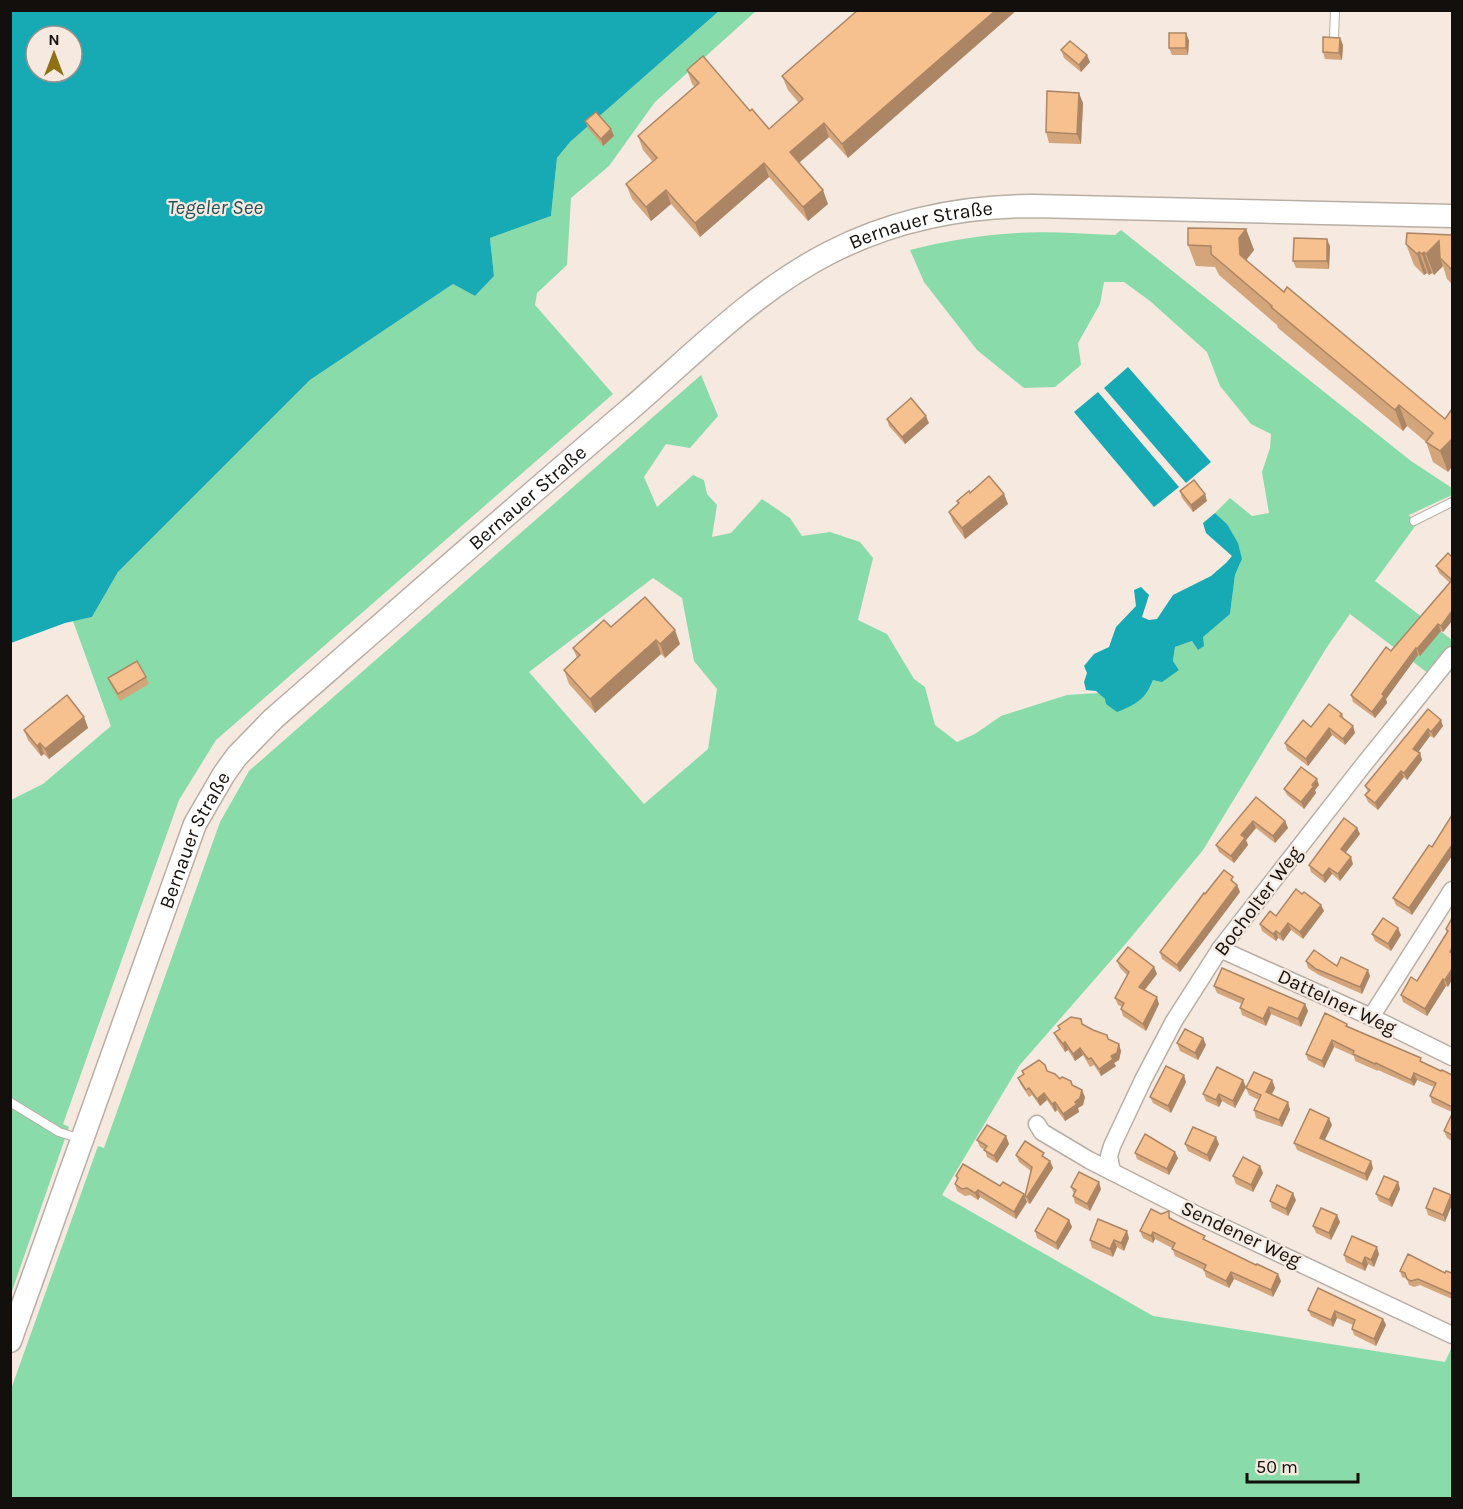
<svg xmlns="http://www.w3.org/2000/svg" width="1463" height="1509" viewBox="0 0 1463 1509" font-family="Karla,sans-serif">
<rect width="100%" height="100%" fill="#f5e9e0"/>
<g fill="#89dba9" fill-rule="evenodd">
<polygon points="719,11 756,11 655,102 609,166 571,198 567,265 537,293 535,305 613,394 216,740 179,800 63,1124 69,1127 11,1294 11,800 43,784 111,726 73,621 92,617 118,572 310,380 453,284 475,296 494,276 490,238 551,216 557,158 570,142"/>
<path d="M1121,230L1411,461L1452,488V495L1409,515L1416,525L1375,581L1452,640V645L1429,674L1350,614L1327,647L1203,850L1128,941L1019,1066L942,1195L1153,1316L1445,1362L1452,1347V1498H11L10,1392L98,1146L104,1148L220,822L249,771L701,375L718,416L690,448L666,444L644,477L657,507L693,475L704,480L707,494L717,505L712,537L731,533L762,499L790,518L802,536L830,532L860,542L873,558L858,620L887,634L914,679L925,687L935,725L957,742L975,734L1001,716L1067,695L1099,693L1105,699L1150,688L1153,680L1179,670L1173,661L1175,647L1192,641L1198,650L1202,637L1230,614L1235,575L1242,559L1227,524L1215,513L1230,498L1252,516L1269,513L1262,472L1270,448L1271,434L1251,424L1220,386L1207,352L1150,301L1124,282H1104L1100,304L1078,343L1081,365L1055,387L1024,388L977,350L924,282L910,250C946,241 980,235 1017,233C1049,231 1083,234 1115,235ZM653,578L682,598L694,661L717,689L708,749L644,804L529,672Z"/>
</g>
<g fill="#17aab5" fill-rule="evenodd">
<path d="M10,11H719L570,142L557,158L551,216L490,238L494,276L475,296L453,284L310,380L118,572L92,617L65,623L11,643ZM36,36H72V72H36Z"/>
<polygon points="1128,367 1211,462 1186,483 1104,388"/>
<polygon points="1098,392 1179,487 1154,507 1074,412"/>
<path d="M1215,513L1227,524L1238,543L1242,559L1235,575L1230,614L1203,637L1204,646L1198,650L1192,641L1175,647L1173,661L1179,670L1162,682L1153,680C1146,699 1135,705 1117,712L1106,704L1105,699L1096,691L1086,690L1084,682L1087,673L1084,666L1094,654L1109,647L1116,627L1136,606L1134,590L1141,587L1149,595L1142,617L1149,620L1157,619L1173,595L1211,576L1226,563L1232,556L1206,533L1203,523Z"/>
</g>
<g fill="none" stroke-linecap="round" stroke-linejoin="round">
<defs>
<g id="lane">
<polyline points="1334,37 1335,10"/>
<polyline points="1414,521 1452,502"/>
<polyline points="10,1102 59,1132 81,1139"/>
</g>
<g id="street">
<polyline points="1220,949 1371,1017 1452,1057"/>
<polyline points="1371,1017 1452,890"/>
<polyline points="1037,1124 1042,1132 1089,1160 1193,1213 1452,1335"/>
<polyline points="1112,1172 1109,1156 1112,1146 1143,1080 1174,1021 1220,949 1361,768 1452,655"/>
</g>
<g id="secondary">
<path id="s1" d="M10,1341L195,824L224,774L237,756L273,719C391,616 509,512 629,410C693,355 753,292 829,253C893,220 963,206 1034,206L1452,216"/>
</g>
</defs>
<use href="#lane" stroke="#b9aea4" stroke-width="10"/>
<use href="#street" stroke="#b9aea4" stroke-width="19"/>
<use href="#secondary" stroke="#b9aea4" stroke-width="25"/>
<use href="#lane" stroke="#fff" stroke-width="8"/>
<use href="#street" stroke="#fff" stroke-width="16"/>
<use href="#secondary" stroke="#fff" stroke-width="22"/>
</g>
<g fill="#d4a57b">
<polygon points="858,10 848,158 829,137 799,163 828,204 808,221 769,177 700,237 671,204 651,221 632,199 626,184 653,162 643,150 638,136 695,87 692,84 687,70 750,111 769,129 799,103 788,90 782,76"/>
<polygon points="1186,33 1189,41 1188,55 1172,55 1169,48"/>
<polygon points="1340,38 1343,45 1342,60 1325,59 1323,52"/>
<polygon points="1061,50 1090,62 1081,72 1064,58"/>
<polygon points="1083,103 1081,144 1049,143 1046,132"/>
<polygon points="585,121 611,129 614,136 603,146 588,128"/>
<polygon points="1246,229 1254,250 1247,259 1247,261 1284,292 1445,419 1448,472 1433,462 1426,442 1407,426 1403,431 1278,328 1277,325 1219,275 1215,267 1196,266 1188,245"/>
<polygon points="1452,235 1452,284 1447,279 1443,266 1434,275 1432,273 1429,275 1427,273 1424,275 1414,265 1406,244"/>
<polygon points="1330,246 1329,269 1296,268 1293,261"/>
<polygon points="887,419 929,423 905,444 889,426"/>
<polygon points="1180,491 1207,501 1193,512 1182,498"/>
<polygon points="957,501 1008,504 965,539 953,522 949,512 958,504"/>
<polygon points="1452,557 1452,621 1443,632 1441,631 1420,656 1418,655 1386,699 1387,703 1375,718 1353,702 1351,695 1391,651 1450,583 1439,573 1436,566"/>
<polygon points="611,627 680,644 665,658 661,654 595,713 569,684 564,670 577,658 573,648"/>
<polygon points="146,677 149,684 120,701 111,685 108,678"/>
<polygon points="1428,709 1443,726 1434,738 1430,736 1418,752 1420,753 1422,760 1407,780 1404,777 1378,810 1368,802 1365,795 1368,792 1365,786"/>
<polygon points="1342,714 1344,719 1353,726 1355,733 1345,745 1332,735 1308,766 1287,750 1285,743 1311,727"/>
<polygon points="84,717 88,728 49,759 44,754 41,756 28,740 24,730"/>
<polygon points="1319,785 1315,790 1316,793 1304,809 1287,795 1284,789"/>
<polygon points="1256,797 1285,821 1288,828 1275,843 1256,828 1246,840 1248,845 1234,863 1219,852 1216,845"/>
<polygon points="1357,828 1360,834 1345,853 1353,864 1340,881 1332,874 1325,883 1311,872 1309,865"/>
<polygon points="1432,847 1412,915 1396,905 1393,898"/>
<polygon points="1236,883 1240,892 1180,972 1162,959 1160,952 1205,894"/>
<polygon points="1302,894 1321,905 1324,911 1303,939 1291,930 1283,941 1278,938 1276,941 1262,931 1260,924 1276,916"/>
<polygon points="1452,918 1448,987 1446,986 1427,1016 1403,1002 1401,995 1417,981 1447,933 1446,929"/>
<polygon points="1372,934 1401,935 1391,951 1375,941"/>
<polygon points="1117,961 1154,967 1157,974 1145,990 1159,1004 1146,1031 1123,1016 1121,1009 1122,1007 1118,1005 1115,998 1127,975 1120,968"/>
<polygon points="1306,961 1337,966 1370,976 1362,994 1319,975 1308,968"/>
<polygon points="1214,986 1305,1004 1308,1011 1301,1027 1271,1014 1266,1026 1242,1015 1240,1008 1242,1004 1217,993"/>
<polygon points="1082,1024 1108,1039 1121,1051 1119,1060 1114,1063 1116,1066 1101,1076 1094,1065 1090,1067 1083,1055 1075,1061 1068,1050 1065,1052 1057,1040 1054,1033 1060,1029 1058,1026"/>
<polygon points="1347,1024 1348,1026 1441,1071 1452,1075 1452,1112 1432,1103 1430,1096 1434,1087 1417,1080 1414,1086 1378,1070 1378,1071 1355,1061 1354,1056 1334,1047 1324,1068 1308,1060 1306,1054"/>
<polygon points="1203,1038 1206,1045 1198,1060 1180,1051 1177,1043"/>
<polygon points="1022,1071 1047,1071 1073,1085 1085,1097 1083,1105 1078,1108 1079,1112 1065,1121 1057,1110 1055,1112 1047,1100 1040,1106 1032,1095 1029,1097 1021,1085 1018,1078 1023,1074"/>
<polygon points="1243,1080 1246,1087 1235,1108 1222,1101 1219,1107 1206,1101 1203,1094"/>
<polygon points="1272,1080 1275,1088 1271,1095 1288,1102 1290,1110 1282,1127 1256,1118 1254,1110 1259,1100 1249,1095 1246,1088"/>
<polygon points="1186,1082 1171,1113 1153,1103 1150,1097"/>
<polygon points="1452,1114 1452,1141 1447,1138 1444,1131"/>
<polygon points="1332,1125 1325,1140 1373,1168 1367,1181 1297,1150 1294,1143"/>
<polygon points="1006,1136 1009,1144 997,1163 987,1157 985,1150 980,1147 977,1140"/>
<polygon points="1185,1144 1219,1144 1210,1162 1188,1151"/>
<polygon points="1135,1153 1178,1158 1169,1175 1137,1159"/>
<polygon points="1016,1155 1046,1158 1050,1161 1053,1168 1030,1204 1028,1203 1025,1196 1031,1171 1019,1162"/>
<polygon points="1260,1166 1263,1173 1253,1192 1236,1184 1233,1176"/>
<polygon points="956,1176 1000,1186 1027,1202 1016,1219 980,1197 978,1200 970,1195 965,1196 957,1191 955,1184 957,1180"/>
<polygon points="1398,1182 1400,1189 1392,1207 1379,1201 1376,1194"/>
<polygon points="1071,1187 1101,1189 1090,1211 1075,1203 1073,1196 1074,1194"/>
<polygon points="1434,1188 1445,1222 1428,1215 1426,1208"/>
<polygon points="1296,1200 1288,1216 1272,1208 1270,1201"/>
<polygon points="1161,1214 1172,1218 1172,1220 1206,1241 1281,1281 1273,1297 1234,1279 1229,1288 1206,1277 1204,1270 1175,1256 1172,1248 1155,1239 1153,1243 1143,1238 1140,1231"/>
<polygon points="1337,1215 1340,1222 1331,1240 1316,1233 1313,1226"/>
<polygon points="1069,1220 1072,1227 1058,1250 1037,1238 1035,1231"/>
<polygon points="1129,1238 1124,1251 1117,1247 1113,1257 1092,1248 1090,1240"/>
<polygon points="1379,1254 1374,1267 1368,1264 1365,1271 1346,1262 1344,1255"/>
<polygon points="1400,1271 1452,1273 1452,1299 1420,1285 1414,1287 1409,1285 1407,1279 1402,1277"/>
<polygon points="1318,1288 1383,1319 1386,1325 1376,1346 1354,1335 1352,1329 1353,1325 1337,1318 1333,1327 1311,1316 1308,1310"/>
</g>
<g fill="#ac8664">
<polygon points="996,10 1017,10 848,158 842,144"/>
<polygon points="1186,33 1189,41 1188,55 1186,48"/>
<polygon points="1340,38 1343,45 1342,60 1339,53"/>
<polygon points="1087,55 1090,62 1081,72 1079,65"/>
<polygon points="1079,93 1083,103 1081,144 1077,134"/>
<polygon points="824,123 829,137 795,166 790,152"/>
<polygon points="611,129 614,136 603,146 601,139"/>
<polygon points="764,163 769,177 700,237 695,223"/>
<polygon points="666,190 671,204 651,221 646,207"/>
<polygon points="823,190 828,204 808,221 803,207"/>
<polygon points="1246,229 1254,250 1247,259 1248,276 1240,255 1239,238"/>
<polygon points="1327,239 1330,246 1329,269 1327,261"/>
<polygon points="1439,241 1440,258 1443,266 1434,275 1426,254"/>
<polygon points="1419,252 1427,273 1424,275 1417,254"/>
<polygon points="1424,252 1432,273 1429,275 1422,254"/>
<polygon points="1399,405 1407,426 1403,431 1395,410"/>
<polygon points="926,416 929,423 905,444 902,437"/>
<polygon points="1452,439 1452,467 1448,472 1440,451"/>
<polygon points="1004,494 1008,504 965,539 962,528"/>
<polygon points="1205,494 1207,501 1193,512 1191,505"/>
<polygon points="1452,611 1452,621 1443,632 1441,626"/>
<polygon points="1438,624 1441,631 1420,656 1417,649"/>
<polygon points="675,630 680,644 665,658 660,644"/>
<polygon points="656,640 661,654 595,713 590,699"/>
<polygon points="1416,648 1418,655 1386,699 1387,703 1375,718 1372,712 1382,694"/>
<polygon points="84,717 88,728 49,759 45,749"/>
<polygon points="1441,720 1443,726 1434,738 1431,732"/>
<polygon points="1353,726 1355,733 1345,745 1343,739"/>
<polygon points="1329,728 1332,735 1308,766 1306,759"/>
<polygon points="1428,729 1430,736 1416,755 1413,749"/>
<polygon points="40,743 44,754 41,756 37,746"/>
<polygon points="1420,753 1422,760 1407,780 1404,773"/>
<polygon points="1401,771 1404,777 1378,810 1375,803"/>
<polygon points="1317,779 1319,785 1315,790 1316,793 1304,809 1301,802"/>
<polygon points="1253,821 1256,828 1246,840 1248,845 1234,863 1231,856 1241,835"/>
<polygon points="1285,821 1288,828 1275,843 1273,836"/>
<polygon points="1357,828 1360,834 1343,856 1341,849"/>
<polygon points="1452,845 1452,856 1412,915 1409,908"/>
<polygon points="1351,857 1353,864 1340,881 1338,874"/>
<polygon points="1329,868 1332,874 1325,883 1323,876"/>
<polygon points="1237,885 1240,892 1180,972 1177,965"/>
<polygon points="1321,905 1324,911 1303,939 1300,932"/>
<polygon points="1288,923 1291,930 1283,941 1280,934"/>
<polygon points="1398,928 1401,935 1391,951 1388,944"/>
<polygon points="1276,931 1278,938 1276,941 1273,934"/>
<polygon points="1154,967 1157,974 1141,994 1139,987"/>
<polygon points="1452,969 1452,980 1448,987 1445,980"/>
<polygon points="1368,970 1370,976 1362,994 1360,987"/>
<polygon points="1443,979 1446,986 1427,1016 1425,1009"/>
<polygon points="1157,997 1159,1004 1146,1031 1143,1024"/>
<polygon points="1305,1004 1308,1011 1301,1027 1298,1019"/>
<polygon points="1269,1007 1271,1014 1266,1026 1263,1019"/>
<polygon points="1203,1038 1206,1045 1198,1060 1195,1053"/>
<polygon points="1332,1040 1334,1047 1324,1068 1322,1061"/>
<polygon points="1065,1042 1068,1050 1065,1052 1063,1044"/>
<polygon points="1119,1044 1121,1051 1119,1060 1114,1063 1116,1066 1101,1076 1099,1069 1111,1056"/>
<polygon points="1080,1048 1083,1055 1075,1061 1073,1054"/>
<polygon points="1414,1073 1417,1080 1414,1086 1411,1080"/>
<polygon points="1184,1075 1186,1082 1171,1113 1168,1106"/>
<polygon points="1243,1080 1246,1087 1235,1108 1233,1101"/>
<polygon points="1272,1080 1275,1088 1269,1100 1266,1092"/>
<polygon points="1082,1090 1085,1097 1083,1105 1078,1108 1079,1112 1065,1121 1063,1114 1075,1102"/>
<polygon points="1044,1093 1047,1100 1040,1106 1037,1099"/>
<polygon points="1219,1094 1222,1101 1219,1107 1216,1100"/>
<polygon points="1055,1102 1057,1110 1055,1112 1052,1104"/>
<polygon points="1288,1102 1290,1110 1282,1127 1279,1120"/>
<polygon points="1329,1118 1332,1125 1322,1145 1320,1138"/>
<polygon points="1006,1136 1009,1144 997,1163 994,1156"/>
<polygon points="1216,1137 1219,1144 1210,1162 1207,1155"/>
<polygon points="1175,1152 1178,1158 1169,1175 1167,1169"/>
<polygon points="1050,1161 1053,1168 1030,1204 1027,1197"/>
<polygon points="1371,1161 1373,1168 1367,1181 1365,1174"/>
<polygon points="1260,1166 1263,1173 1253,1192 1251,1185"/>
<polygon points="1099,1182 1101,1189 1090,1211 1087,1204"/>
<polygon points="1398,1182 1400,1189 1392,1207 1389,1200"/>
<polygon points="978,1190 980,1197 978,1200 975,1193"/>
<polygon points="1293,1193 1296,1200 1288,1216 1286,1209"/>
<polygon points="1024,1194 1027,1202 1016,1219 1014,1212"/>
<polygon points="1451,1195 1452,1198 1452,1205 1445,1222 1443,1215"/>
<polygon points="1337,1215 1340,1222 1331,1240 1329,1233"/>
<polygon points="1069,1220 1072,1227 1058,1250 1056,1243"/>
<polygon points="1127,1231 1129,1238 1124,1251 1121,1243"/>
<polygon points="1153,1232 1155,1239 1153,1243 1151,1236"/>
<polygon points="1114,1240 1117,1247 1113,1257 1110,1249"/>
<polygon points="1377,1247 1379,1254 1374,1267 1371,1260"/>
<polygon points="1365,1257 1368,1264 1365,1271 1362,1264"/>
<polygon points="1231,1272 1234,1279 1229,1288 1226,1281"/>
<polygon points="1278,1274 1281,1281 1273,1297 1271,1290"/>
<polygon points="1335,1311 1337,1318 1333,1327 1331,1320"/>
<polygon points="1383,1319 1386,1325 1376,1346 1374,1339"/>
</g>
<g fill="#f6c08f" stroke="#ac8664" stroke-width="1.5">
<polygon points="858,10 996,10 842,144 824,123 790,152 823,190 803,207 764,163 695,223 666,190 646,207 626,184 657,158 638,136 699,83 687,70 703,56 750,111 752,109 769,129 803,99 782,76"/>
<rect x="1169" y="33" width="17" height="15"/>
<polygon points="1323,37 1340,38 1339,53 1323,52"/>
<polygon points="1070,41 1087,55 1079,65 1061,50"/>
<polygon points="1047,91 1079,93 1077,134 1046,132"/>
<polygon points="596,112 611,129 601,139 585,121"/>
<polygon points="1188,228 1246,229 1239,238 1240,255 1284,292 1287,287 1445,419 1452,409 1452,439 1440,451 1426,442 1433,433 1399,405 1395,410 1271,307 1272,306 1211,254 1211,246 1188,245"/>
<polygon points="1407,233 1452,235 1452,270 1440,258 1439,241 1426,254 1424,252 1422,254 1419,252 1417,254 1406,244"/>
<polygon points="1294,238 1327,239 1327,261 1293,261"/>
<polygon points="911,398 926,416 902,437 887,419"/>
<polygon points="989,476 1004,494 962,528 949,512 959,503 957,501 969,491 970,493"/>
<polygon points="1194,480 1205,494 1191,505 1180,491"/>
<polygon points="1448,553 1452,557 1452,611 1441,626 1438,624 1417,649 1416,648 1382,694 1384,696 1372,712 1351,695 1386,647 1391,651 1452,580 1436,566"/>
<polygon points="645,597 675,630 660,644 656,640 590,699 564,670 580,655 573,648 604,620 611,627"/>
<polygon points="137,661 146,677 118,694 108,678"/>
<polygon points="67,695 84,717 45,749 40,743 37,746 24,730"/>
<polygon points="1329,704 1342,714 1340,716 1353,726 1343,739 1329,728 1306,759 1285,743 1303,720 1311,727"/>
<polygon points="1428,709 1441,720 1431,732 1428,729 1413,749 1420,753 1404,773 1401,771 1375,803 1365,795 1370,790 1365,786"/>
<polygon points="1301,767 1317,779 1312,785 1314,786 1301,802 1284,789"/>
<polygon points="1256,797 1285,821 1273,836 1253,821 1241,835 1245,838 1231,856 1216,845"/>
<polygon points="1452,815 1452,845 1409,908 1393,898 1429,845 1432,847"/>
<polygon points="1344,818 1357,828 1341,849 1351,857 1338,874 1329,868 1323,876 1309,865"/>
<polygon points="1224,870 1233,877 1231,880 1237,885 1177,965 1160,952 1204,893 1205,894"/>
<polygon points="1296,889 1302,894 1304,892 1321,905 1300,932 1288,923 1280,934 1276,931 1273,934 1260,924 1270,911 1276,916"/>
<polygon points="1383,918 1398,928 1388,944 1372,934"/>
<polygon points="1452,918 1452,948 1450,952 1452,953 1452,969 1445,980 1443,979 1425,1009 1401,995 1411,977 1417,981 1448,931 1446,929"/>
<polygon points="1128,947 1154,967 1139,987 1157,997 1143,1024 1121,1009 1124,1003 1115,998 1129,972 1117,961"/>
<polygon points="1314,950 1337,966 1341,957 1368,970 1360,987 1316,969 1306,961"/>
<polygon points="1222,968 1305,1004 1298,1019 1269,1007 1263,1019 1240,1008 1244,999 1214,986"/>
<polygon points="1325,1013 1347,1024 1346,1026 1421,1058 1420,1061 1441,1071 1442,1070 1452,1075 1452,1107 1430,1096 1436,1083 1414,1073 1411,1080 1376,1063 1375,1064 1353,1054 1354,1051 1332,1040 1322,1061 1306,1054"/>
<polygon points="1071,1017 1081,1019 1082,1024 1093,1030 1107,1035 1108,1039 1119,1044 1117,1053 1111,1056 1113,1059 1099,1069 1091,1058 1088,1059 1080,1048 1073,1054 1065,1042 1063,1044 1054,1033 1060,1029 1058,1026"/>
<polygon points="1185,1029 1203,1038 1195,1053 1177,1043"/>
<polygon points="1039,1060 1045,1065 1047,1071 1055,1074 1060,1079 1062,1077 1071,1081 1072,1085 1082,1090 1080,1098 1075,1102 1077,1104 1063,1114 1055,1102 1052,1104 1044,1093 1037,1099 1029,1088 1026,1090 1018,1078 1024,1074 1022,1071"/>
<polygon points="1166,1066 1184,1075 1168,1106 1150,1097"/>
<polygon points="1217,1067 1243,1080 1233,1101 1219,1094 1216,1100 1203,1094"/>
<polygon points="1254,1072 1272,1080 1266,1092 1288,1102 1279,1120 1254,1110 1261,1095 1246,1088"/>
<polygon points="1310,1109 1329,1118 1320,1138 1371,1161 1365,1174 1294,1143"/>
<polygon points="1452,1114 1452,1135 1444,1131"/>
<polygon points="987,1125 1006,1136 994,1156 984,1150 987,1146 977,1140"/>
<polygon points="1193,1127 1216,1137 1207,1155 1185,1144"/>
<polygon points="1145,1134 1175,1152 1167,1169 1135,1153"/>
<polygon points="1025,1141 1044,1153 1042,1156 1050,1161 1027,1197 1025,1196 1032,1167 1016,1155"/>
<polygon points="1243,1157 1260,1166 1251,1185 1233,1176"/>
<polygon points="963,1164 1000,1186 1003,1182 1024,1194 1014,1212 978,1190 975,1193 967,1188 962,1189 955,1184 958,1178 956,1176"/>
<polygon points="1079,1172 1099,1182 1087,1204 1073,1196 1076,1190 1071,1187"/>
<polygon points="1384,1176 1398,1182 1389,1200 1376,1194"/>
<polygon points="1277,1185 1293,1193 1286,1209 1270,1201"/>
<polygon points="1434,1188 1451,1195 1443,1215 1426,1208"/>
<polygon points="1048,1208 1069,1220 1056,1243 1035,1231"/>
<polygon points="1321,1208 1337,1215 1329,1233 1313,1226"/>
<polygon points="1151,1209 1161,1214 1169,1211 1169,1218 1205,1236 1203,1239 1256,1265 1257,1264 1278,1274 1271,1290 1231,1272 1226,1281 1204,1270 1206,1265 1172,1249 1175,1243 1153,1232 1151,1236 1140,1231"/>
<polygon points="1098,1219 1127,1231 1121,1243 1114,1240 1110,1249 1090,1240"/>
<polygon points="1352,1236 1377,1247 1371,1260 1365,1257 1362,1264 1344,1255"/>
<polygon points="1408,1254 1445,1273 1446,1271 1452,1273 1452,1294 1418,1279 1411,1281 1407,1279 1405,1273 1400,1271"/>
<polygon points="1318,1288 1383,1319 1374,1339 1352,1329 1355,1320 1335,1311 1331,1320 1308,1310"/>
</g>
<g text-anchor="middle" dominant-baseline="central" stroke-width="4.5" stroke-linejoin="round" paint-order="stroke">
<g font-size="20" fill="#130f0c" stroke="#f5e9e0">
<text stroke="none"><textPath href="#s1" startOffset="1504">Bernauer Straße</textPath></text>
<text stroke="none"><textPath href="#s1" startOffset="1018">Bernauer Straße</textPath></text>
<text stroke="none"><textPath href="#s1" startOffset="534">Bernauer Straße</textPath></text>
<text transform="translate(1258 901) rotate(-53)">Bocholter Weg</text>
<text transform="translate(1337 1002) rotate(25)">Dattelner Weg</text>
<text transform="translate(1241 1234) rotate(25)">Sendener Weg</text>
</g>
<g font-size="21" font-style="italic" fill="#1e5459" stroke="#f5e9e0">
<text x="215" y="207">Tegeler See</text>
</g>
</g>
<rect width="1463" height="1509" fill="none" stroke="#130f0c" stroke-width="24"/>
<g transform="translate(54 54)"><circle r="28" fill="#f5e9e0" stroke="#9b928b" stroke-width="1.5"/>
<path d="M0-4.5L10 22L0 15L-10 22Z" fill="#8e7115"/>
<text y="-9" font-size="16" font-weight="bold" text-anchor="middle" fill="#130f0c">N</text>
</g>
<path d="M1247 1473v9h111v-9" fill="none" stroke="#130f0c" stroke-width="3"/>
<text x="1256" y="1473" font-size="18" fill="#130f0c" stroke="#f5e9e0" stroke-width="4.5" paint-order="stroke">50 m</text>
</svg>
